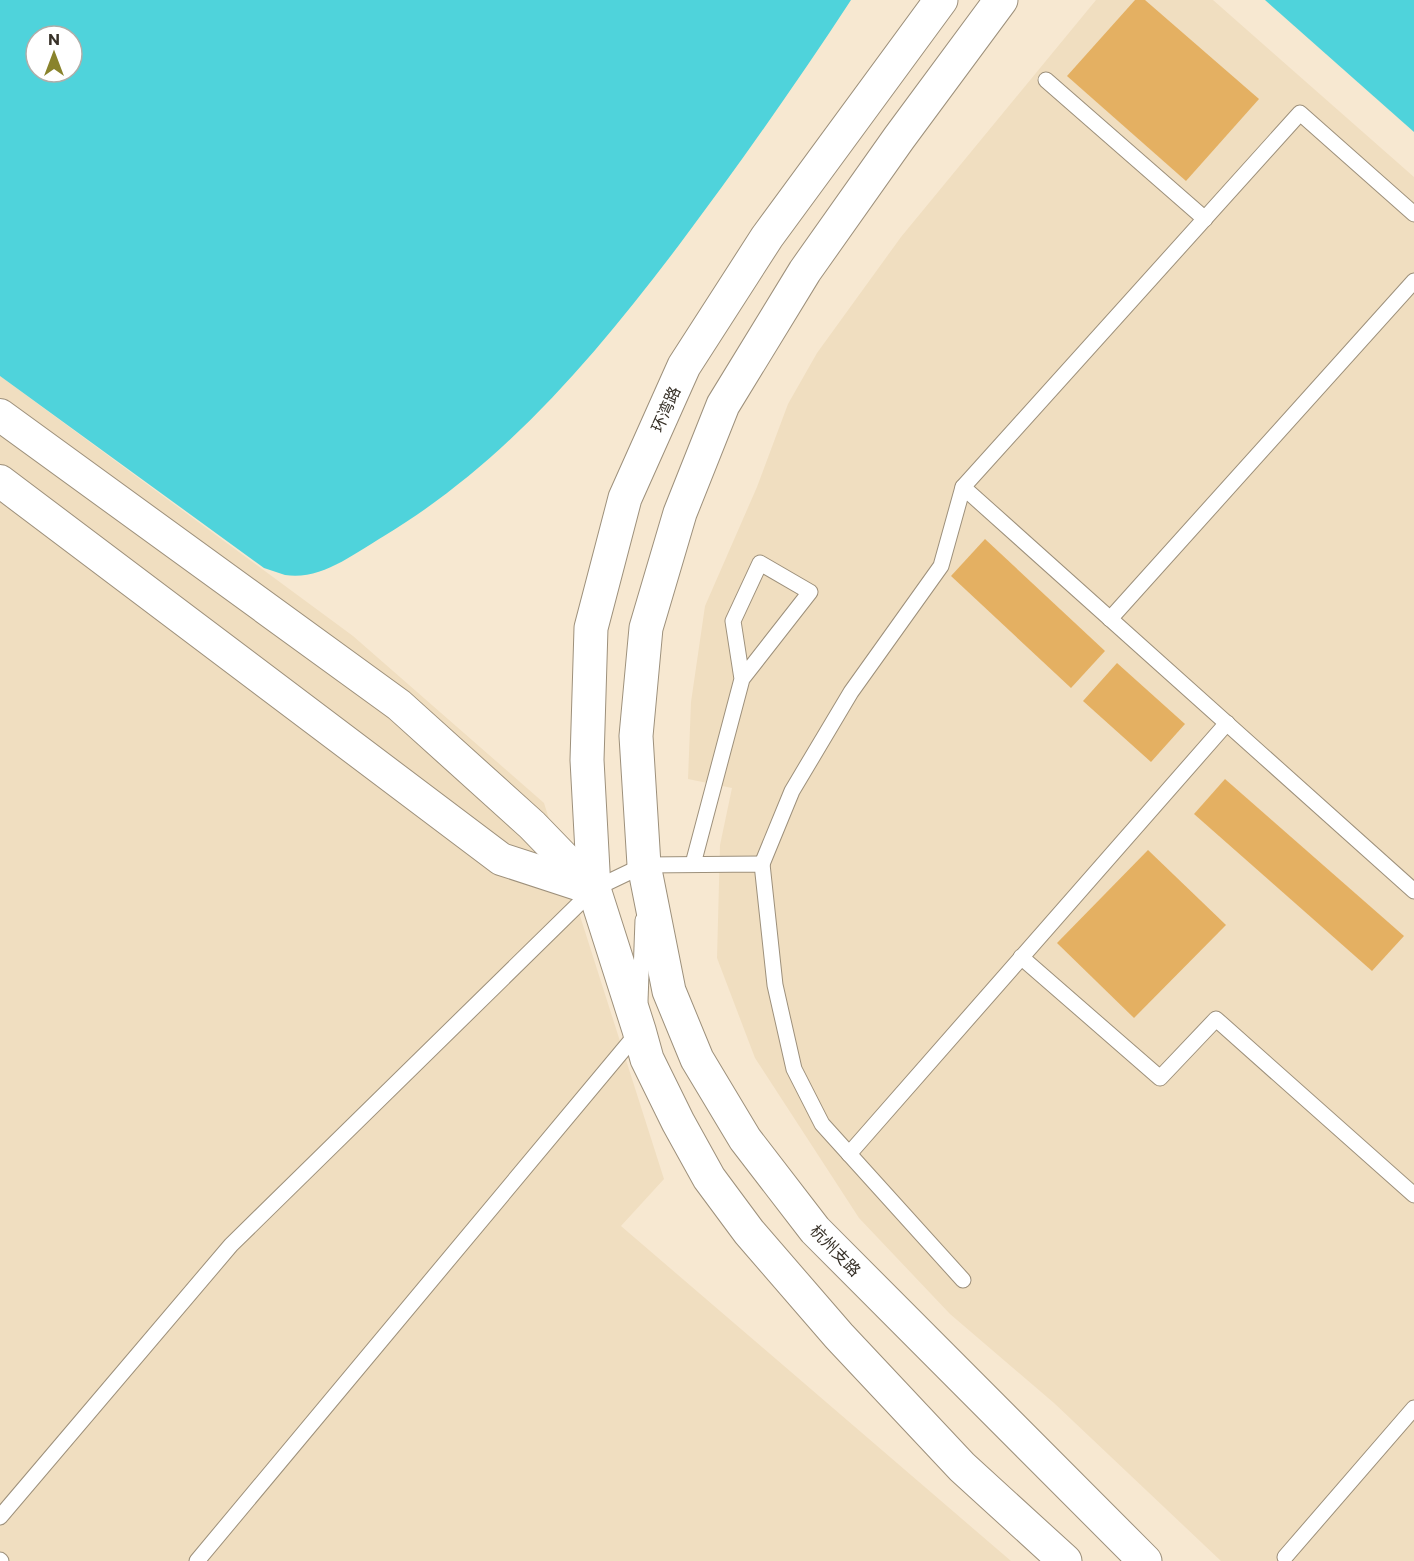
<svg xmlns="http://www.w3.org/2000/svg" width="1414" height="1561" viewBox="0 0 1414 1561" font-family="Commissioner,'Noto Sans SC',sans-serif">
<rect width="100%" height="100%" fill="#f7e8d1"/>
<g fill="#f0dec0">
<polygon points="1096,0 1213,0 1414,177 1414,1561 1221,1561 1054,1403 950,1314 859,1218 755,1058 717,958 720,845 732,788 688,779 691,702 705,606 757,487 788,404 817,353 901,237"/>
<polygon points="0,376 353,636 544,803 664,1179 621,1226 1011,1561 0,1561"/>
</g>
<g fill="#4fd3db" fill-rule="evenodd">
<path d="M0,0H851C796,84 739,165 679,245C595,356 505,463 384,536C355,553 321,581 285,575C278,573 271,570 264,568L0,376ZM36,36H72V72H36Z"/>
<polygon points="1265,0 1414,0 1414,132"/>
</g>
<g fill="#e4b062">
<polygon points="1135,0 1145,0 1259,99 1186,181 1067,76"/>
<polygon points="985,539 1105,651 1071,688 951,576"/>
<polygon points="1117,663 1185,724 1151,762 1083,701"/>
<polygon points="1225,779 1404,936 1372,971 1194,814"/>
<polygon points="1148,850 1226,925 1134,1018 1057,943"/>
</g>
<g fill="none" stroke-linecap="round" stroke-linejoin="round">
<defs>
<g id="lane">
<polyline points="1046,80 1205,219"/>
<polyline points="963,487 1414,891"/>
<polyline points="1110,619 1414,281"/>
<polyline points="693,864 742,679 810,592 760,563 733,621 742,679"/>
<polyline points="762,864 792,791 851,692 941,566 963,487 1300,113 1414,214"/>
<polyline points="1021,957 1160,1078 1216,1019 1414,1195"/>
<polyline points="640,1001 643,920"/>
<polyline points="849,1154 1227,723"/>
<polyline points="0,1517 231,1245 594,889 644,865 762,864 775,985 794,1069 822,1124 963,1280"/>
<polyline points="1285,1557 1414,1408"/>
<polyline points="0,1560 1,1561"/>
<polyline points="197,1561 639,1031"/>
</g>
<g id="street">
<polyline points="0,415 399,705 532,825 594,889"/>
<polyline points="0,481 501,859 590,888"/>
</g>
<g id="secondary">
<polyline points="941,0 767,237 684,366 625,498 591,628 587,760 594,889 639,1030 647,1059 678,1122 709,1178 749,1232 839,1336 962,1467 1065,1561"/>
<polyline points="1001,0 899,138 805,271 723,405 680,513 646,628 636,736 644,865 669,991 697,1059 745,1139 815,1230 1145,1561"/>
</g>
</defs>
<use href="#lane" stroke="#9d907b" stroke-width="17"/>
<use href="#street" stroke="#9d907b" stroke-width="34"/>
<use href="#secondary" stroke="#9d907b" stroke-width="35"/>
<use href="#lane" stroke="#fff" stroke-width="15"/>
<use href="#street" stroke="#fff" stroke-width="32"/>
<use href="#secondary" stroke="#fff" stroke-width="33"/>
</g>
<g text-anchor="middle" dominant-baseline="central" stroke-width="4.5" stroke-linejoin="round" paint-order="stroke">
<g font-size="16" fill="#383229" stroke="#fff">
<text transform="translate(665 409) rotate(-66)">环湾路</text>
<text transform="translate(836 1250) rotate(46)">杭州支路</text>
</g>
</g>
<g transform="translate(54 54)"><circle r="28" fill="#ffffff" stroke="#afada9" stroke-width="1.5"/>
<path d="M0-4.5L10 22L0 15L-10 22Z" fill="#89832c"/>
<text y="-9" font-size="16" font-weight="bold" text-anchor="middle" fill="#383229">N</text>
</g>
</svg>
